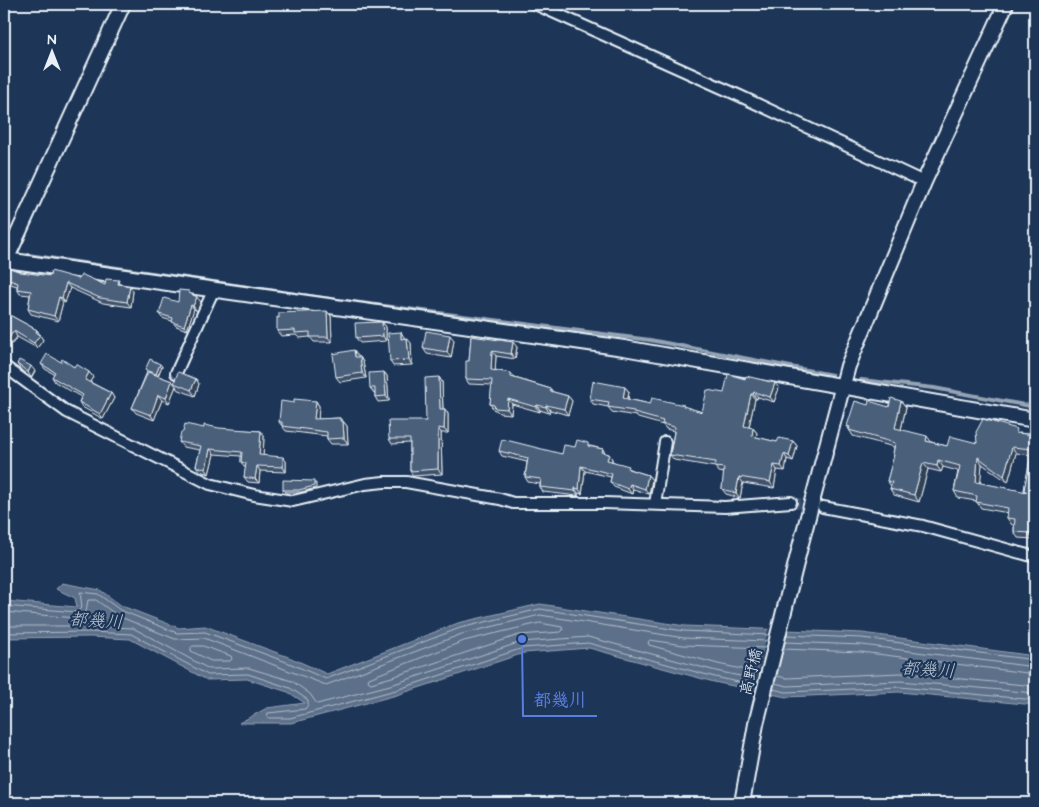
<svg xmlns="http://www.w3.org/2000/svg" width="1039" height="807" viewBox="0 0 1039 807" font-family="'Architects Daughter','Klee One',sans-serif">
<rect width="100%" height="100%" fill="#1d3557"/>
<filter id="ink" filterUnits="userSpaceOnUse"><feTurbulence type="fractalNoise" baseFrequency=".02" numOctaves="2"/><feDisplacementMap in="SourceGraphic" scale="10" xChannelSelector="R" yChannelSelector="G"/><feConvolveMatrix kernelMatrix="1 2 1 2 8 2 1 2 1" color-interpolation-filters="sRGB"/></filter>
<g filter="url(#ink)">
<polygon fill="#5d7089" stroke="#95a4b5" points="62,583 100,590 122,606 179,628 205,626 291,658 327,674 458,623 540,604 685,626 862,633 1035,656 1035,705 899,692 786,697 714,682 589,648 524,653 397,695 291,723 239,723 267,708 305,703 288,692 247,679 207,680 130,639 90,637 4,638 4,601 77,607 75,598 56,589"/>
<polygon fill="#1d3557" points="769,627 788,628 771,697 753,693"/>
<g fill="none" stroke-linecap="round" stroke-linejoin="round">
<g stroke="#b0bdcc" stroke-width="1">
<polyline points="4,606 77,612 82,607 80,592 98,594 120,610 177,633 205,632 289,663 326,679 460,628 540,609 684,631 770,635"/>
<polyline points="4,612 77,618 86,612 88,600 96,600 118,616 175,639 204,638 326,685 462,634 540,615 684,638 768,641"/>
<polygon points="540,623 562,627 563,630 561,632 519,635 392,677 371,683 368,681 369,678 464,641"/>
<polyline points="4,626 90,626 133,628 209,669 249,668 292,681 310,694 317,704 394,684 521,642 588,637 716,671 759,680"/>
<polyline points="4,633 90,632 131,634 208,675 248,674 290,688 308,700 308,705 305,709 268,713 267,716 269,718 290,718 396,690 523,648 588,643 715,677 757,686"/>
<polyline points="786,635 862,638 1035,660"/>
<polyline points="785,642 862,645 1035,667"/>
<polygon points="193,646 203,646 231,656 232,659 230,661 211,661 191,651 191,648"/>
<polyline points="783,649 861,652 1035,674"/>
<polyline points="760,673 718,664 649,645 648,642 650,640 683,645 766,648"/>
<polyline points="776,676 787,678 900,673 1035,686"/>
<polyline points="775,683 787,686 900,681 1035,693"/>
<polyline points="773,689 786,692 900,687 1035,700"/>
</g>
<g stroke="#95a4b5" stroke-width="4">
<polyline points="28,255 337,300 650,340 832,375"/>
<polyline points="861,380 934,388 1035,407"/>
</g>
<polyline stroke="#3b516f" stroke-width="10" stroke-dasharray="10 5" stroke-linecap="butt" points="791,502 823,507"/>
<defs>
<g id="minor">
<polyline points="535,4 740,96 924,182"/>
<polyline points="4,366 67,412 210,484 254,495 293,501 365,484 384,482 406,482 500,499 513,503 604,503 725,507 791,502"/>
<polyline points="176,373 214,289"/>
<polyline points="655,504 665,442"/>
<polyline points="823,507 923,526 1035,557"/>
</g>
<g id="tertiary">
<polyline points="123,4 6,260 624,348 1035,420"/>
<polyline points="742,803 756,724 800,547 848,366 924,182 1006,4"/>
</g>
</defs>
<use href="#minor" stroke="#e8f1f8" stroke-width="14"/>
<use href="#tertiary" stroke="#e8f1f8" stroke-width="18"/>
<use href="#minor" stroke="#1d3557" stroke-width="10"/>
<use href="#tertiary" stroke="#1d3557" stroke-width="14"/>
</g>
<g fill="#3f5169" stroke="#e8f1f8" fill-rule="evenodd">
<polygon points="4,268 21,272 105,285 122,285 133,291 131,307 103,303 70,288 65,303 63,302 58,321 31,314 28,309 30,295 20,294 17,289 17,286 4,282"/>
<polygon points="192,294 201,302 197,311 194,309 187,330 176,326 172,321 162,318 159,314"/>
<polygon points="4,312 37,330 43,340 37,348 17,337 12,344 4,338"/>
<polygon points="331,316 332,342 314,342 310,337 299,338 296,335 281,336 277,331 279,318"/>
<polygon points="382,322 386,327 386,341 360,343 356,338"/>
<polygon points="471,336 517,347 515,359 496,356 495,370 511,373 515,378 551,389 553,392 568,396 572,401 568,415 550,410 549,413 540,410 540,412 512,404 511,414 499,413 496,410 494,410 490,404 492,385 469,384 466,379 469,361"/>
<polygon points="404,337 404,338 411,343 412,365 393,366 390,361"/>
<polygon points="454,340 451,358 427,354 423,348"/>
<polygon points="358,356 358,357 360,357 363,362 366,378 340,382 336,377"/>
<polygon points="61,362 89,372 93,377 90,382 111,393 114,398 103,419 82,407 79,402 81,397 55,382 52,377 54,374 45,369 41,364"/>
<polygon points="17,364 35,371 31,378 21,370"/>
<polygon points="162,366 158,376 172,381 174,383 196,379 199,384 195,396 177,389 176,386 169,403 162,400 154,420 136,413 132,408 147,372 145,370"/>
<polygon points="384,372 387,376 389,401 378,402 375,397 375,393 374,393 370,388"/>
<polygon points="439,377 442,382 443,409 445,409 448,414 448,433 441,433 442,474 413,476 410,471 410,443 392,444 389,439 426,421"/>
<polygon points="745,379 779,388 774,402 758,397 757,399 755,399 749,427 753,428 757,433 756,437 777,442 793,441 797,446 793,461 787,459 785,471 777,470 774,488 743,483 740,498 726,494 722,489 724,473 719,472 715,467 674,460 670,455 674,431 666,429 663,425 638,418 636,416 612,412 608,407 593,404 590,399 625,387 629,392 628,399 650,404 685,407 702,412 724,393"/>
<polygon points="316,401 319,406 318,419 340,418 347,426 348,444 331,444 327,439 327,436 286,431 279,422 294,403"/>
<path d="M901,401L906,407L901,430L931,442L947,446L977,443L1020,433L1035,435V542L1033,539L1018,538L1014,532V525H1012L1007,518L1008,513L981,508L976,501L958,498L954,491L958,471L943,467L941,472L928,469L919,502L894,495L890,489L891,486L887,481L894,456L893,454L894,447L853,436L847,426L868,405L889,407ZM1016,453L1031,455L1024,490L1025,492L980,483L982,464L1008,482Z"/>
<polygon points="204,428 261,431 264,436 263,456 286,461 286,472 260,471 259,483 248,482 244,477 246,467 244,467 241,462 241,456 214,454 209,474 200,471 196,466 200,450 183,447 179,442"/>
<polygon points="590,446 603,449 605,453 609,454 612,459 612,461 632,470 648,475 652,480 649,494 633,489 632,494 614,487 610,482 611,477 585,471 582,494 578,493 578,496 543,492 540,487 540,484 528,482 525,477 527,462 502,456 499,451 562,454 575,447"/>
<polygon points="316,483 316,488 301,492 285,492 283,490"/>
</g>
<g fill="#334255" stroke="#e8f1f8">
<polygon points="66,283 70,288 65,303 62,298"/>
<polygon points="130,286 133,291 131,307 127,302"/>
<polygon points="59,297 63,302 58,321 54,316"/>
<polygon points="197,297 201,302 197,311 193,306"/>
<polygon points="191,305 194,309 187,330 184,326"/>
<polygon points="327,311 331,316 332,342 328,337"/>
<polygon points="382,322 386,327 386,341 383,336"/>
<polygon points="37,330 43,340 37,348 34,343"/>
<polygon points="14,331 17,337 12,344 8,339"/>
<polygon points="401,332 404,337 404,344 401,339"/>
<polygon points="450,335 454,340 451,358 447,352"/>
<polygon points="407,338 411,343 412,365 409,360"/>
<polygon points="513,342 517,347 515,359 511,354"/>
<polygon points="354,350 358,356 359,363 355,357"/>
<polygon points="492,351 496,356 495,375 491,370"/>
<polygon points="360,357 363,362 366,378 362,373"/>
<polygon points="160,364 162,366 157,377 156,374"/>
<polygon points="31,366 35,371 31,378 28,372"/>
<polygon points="89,372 93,377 88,385 85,380"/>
<polygon points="384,372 387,376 389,401 386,396"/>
<polygon points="439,377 442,382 443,414 440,409"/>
<polygon points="196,379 199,384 195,396 191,390"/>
<polygon points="172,381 176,386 169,403 166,398"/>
<polygon points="775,383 779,388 774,402 770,397"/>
<polygon points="625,387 629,392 627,403 623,398"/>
<polygon points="754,392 758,397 757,399 753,394"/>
<polygon points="111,393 114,398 103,419 100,414"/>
<polygon points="751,394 755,399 748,431 744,426"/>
<polygon points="158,395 162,400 154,420 151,415"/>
<polygon points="568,396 572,401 568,415 564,409"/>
<polygon points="508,399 512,404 511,414 507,409"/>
<polygon points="316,401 319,406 318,424 314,419"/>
<polygon points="901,401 906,407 900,434 895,428"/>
<polygon points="537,405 540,410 540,412 536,407"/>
<polygon points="546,405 550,410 549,413 546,407"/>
<polygon points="445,409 448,414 448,433 444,429"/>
<polygon points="343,421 347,426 348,444 344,438"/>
<polygon points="438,428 441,433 442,474 438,469"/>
<polygon points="753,428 757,433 755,442 752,436"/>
<polygon points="261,431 264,436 263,460 259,455"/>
<polygon points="927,436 932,443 926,441"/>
<polygon points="793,441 797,446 793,461 789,456"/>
<polygon points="1012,447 1016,453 1008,482 1004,476"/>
<polygon points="210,449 214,454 209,474 206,469"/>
<polygon points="609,454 612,459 611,465 607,460"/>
<polygon points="784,454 787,459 785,471 781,466"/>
<polygon points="283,457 286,461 286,472 283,467"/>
<polygon points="978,457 982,464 980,489 976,482"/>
<polygon points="938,460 943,467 941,472 937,466"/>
<polygon points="923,463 928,469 919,502 914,495"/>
<polygon points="774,465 777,470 774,488 770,482"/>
<polygon points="257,466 260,471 259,483 255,479"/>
<polygon points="581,466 585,471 582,494 579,489"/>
<polygon points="648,475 652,480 649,494 645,489"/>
<polygon points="739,477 743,483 740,498 736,493"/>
<polygon points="630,484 633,489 632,494 628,489"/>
<polygon points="575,488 578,493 578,496 575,491"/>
</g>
<g fill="#495e7a" stroke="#e8f1f8" fill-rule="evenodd">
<polygon points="4,266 21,272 50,276 51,271 79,279 81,275 83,275 105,285 106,279 119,280 118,284 130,286 127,302 100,298 66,283 62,298 59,297 54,316 28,309 31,291 17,289 18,283 4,278"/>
<polygon points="179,290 189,291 189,293 197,297 193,306 191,305 184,326 172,322 173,318 159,314 164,298 178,302"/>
<polygon points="327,311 328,337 310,337 310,332 295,333 295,330 277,331 277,317 279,318 279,313"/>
<polygon points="4,312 37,330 36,332 40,335 34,343 14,331 8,339 4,335"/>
<polygon points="382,322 383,336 356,338 355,323"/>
<polygon points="426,331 450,335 447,352 423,348"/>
<polygon points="401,332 401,339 407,338 409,360 390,361 388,333"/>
<polygon points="471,336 513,342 511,354 492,351 491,370 511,373 511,377 551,389 550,391 568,396 564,409 546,405 546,407 537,405 536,407 508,399 507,409 495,408 494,405 490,404 492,380 466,379 466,361 469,361"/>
<polygon points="354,350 355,357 360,357 362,373 336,377 333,354"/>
<polygon points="47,354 61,362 62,359 74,367 76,364 89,372 85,380 111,393 100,414 79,402 83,395 52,377 55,372 41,364"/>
<polygon points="150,359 160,364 156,374 145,370"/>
<polygon points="19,360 31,366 28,372 17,364"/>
<polygon points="148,372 172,381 166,398 158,395 151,415 132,408"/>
<polygon points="178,372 196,379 191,390 174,383"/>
<polygon points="384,372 386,396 375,397 375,388 370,388 369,373"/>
<polygon points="728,374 745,379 746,376 775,383 770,397 754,392 753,394 751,394 744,426 753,428 752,436 777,442 779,438 793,441 789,456 784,454 781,466 774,465 770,482 739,477 736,493 722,489 724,468 715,467 716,462 670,455 675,427 662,424 663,421 634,413 634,411 608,407 609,402 590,399 593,381 625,387 623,398 650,404 652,398 684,405 683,406 702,412 707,390 724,393"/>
<polygon points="439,377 440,409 445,409 444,429 438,428 438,469 410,471 410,439 389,439 388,421 426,421 425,378"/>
<path d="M891,398L901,401L895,428L927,436L926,441L947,446L950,436L977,443L976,432L983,419L1017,429L1016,433L1035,435V503L1034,510H1035V536H1030L1031,533L1014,532L1015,519L1007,518L1008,508L976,502L977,496L954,491L960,466L938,460L937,466L923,463L914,495L890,489L892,482L887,481L894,455L893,454L895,443L849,430L850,427L847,426L855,401L868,405L869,401L889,407ZM1012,447L1032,449L1024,490L1027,492L976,482L978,457L1004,476Z"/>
<polygon points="294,399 316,401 314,419 340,418 340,421 343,421 344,438 327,439 327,432 282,426 282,422 279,422 281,401 294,403"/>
<polygon points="185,424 204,428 204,425 219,428 261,431 259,455 283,457 283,467 257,466 255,479 244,477 246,463 241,462 242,452 210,449 206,469 198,467 196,466 201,446 179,442 181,432 183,432"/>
<polygon points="502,439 562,454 564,445 575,447 577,440 588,443 588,446 603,449 602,452 609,454 607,460 629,466 628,469 648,475 645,489 630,484 628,489 610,482 612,474 581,466 579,489 575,488 575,491 540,487 541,479 525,477 528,458 499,451"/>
<polygon points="283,480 314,481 314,486 299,490 283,490"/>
</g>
</g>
<g text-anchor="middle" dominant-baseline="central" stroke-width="4.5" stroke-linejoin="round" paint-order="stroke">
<g font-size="16" fill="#e8f1f8" stroke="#1d3557">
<text transform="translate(751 672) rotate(-76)">高野橋</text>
</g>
<g font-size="18" font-style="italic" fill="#b7c4d1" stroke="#1d3557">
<text transform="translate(96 621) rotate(3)">都幾川</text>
<text transform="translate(928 670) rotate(3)">都幾川</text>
</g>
</g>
<path fill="none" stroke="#5a7fe2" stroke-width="2" d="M522 639L523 716H597"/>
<circle fill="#5a7fe2" stroke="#1d3557" stroke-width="2" cx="522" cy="639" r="5"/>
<g font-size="18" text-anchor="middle" font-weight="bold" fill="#5a7fe2" stroke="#1d3557" stroke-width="4.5" stroke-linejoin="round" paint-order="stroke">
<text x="560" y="706">都幾川</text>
</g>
<rect width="1039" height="807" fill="none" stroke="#1d3557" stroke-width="20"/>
<rect x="10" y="10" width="1019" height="787" fill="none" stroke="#e8f1f8" stroke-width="2" filter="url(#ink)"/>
<g transform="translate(52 52)" stroke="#1d3557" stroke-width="4" paint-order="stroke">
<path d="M0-4L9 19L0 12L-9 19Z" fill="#e8f1f8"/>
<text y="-8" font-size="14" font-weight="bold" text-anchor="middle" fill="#e8f1f8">N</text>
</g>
</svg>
